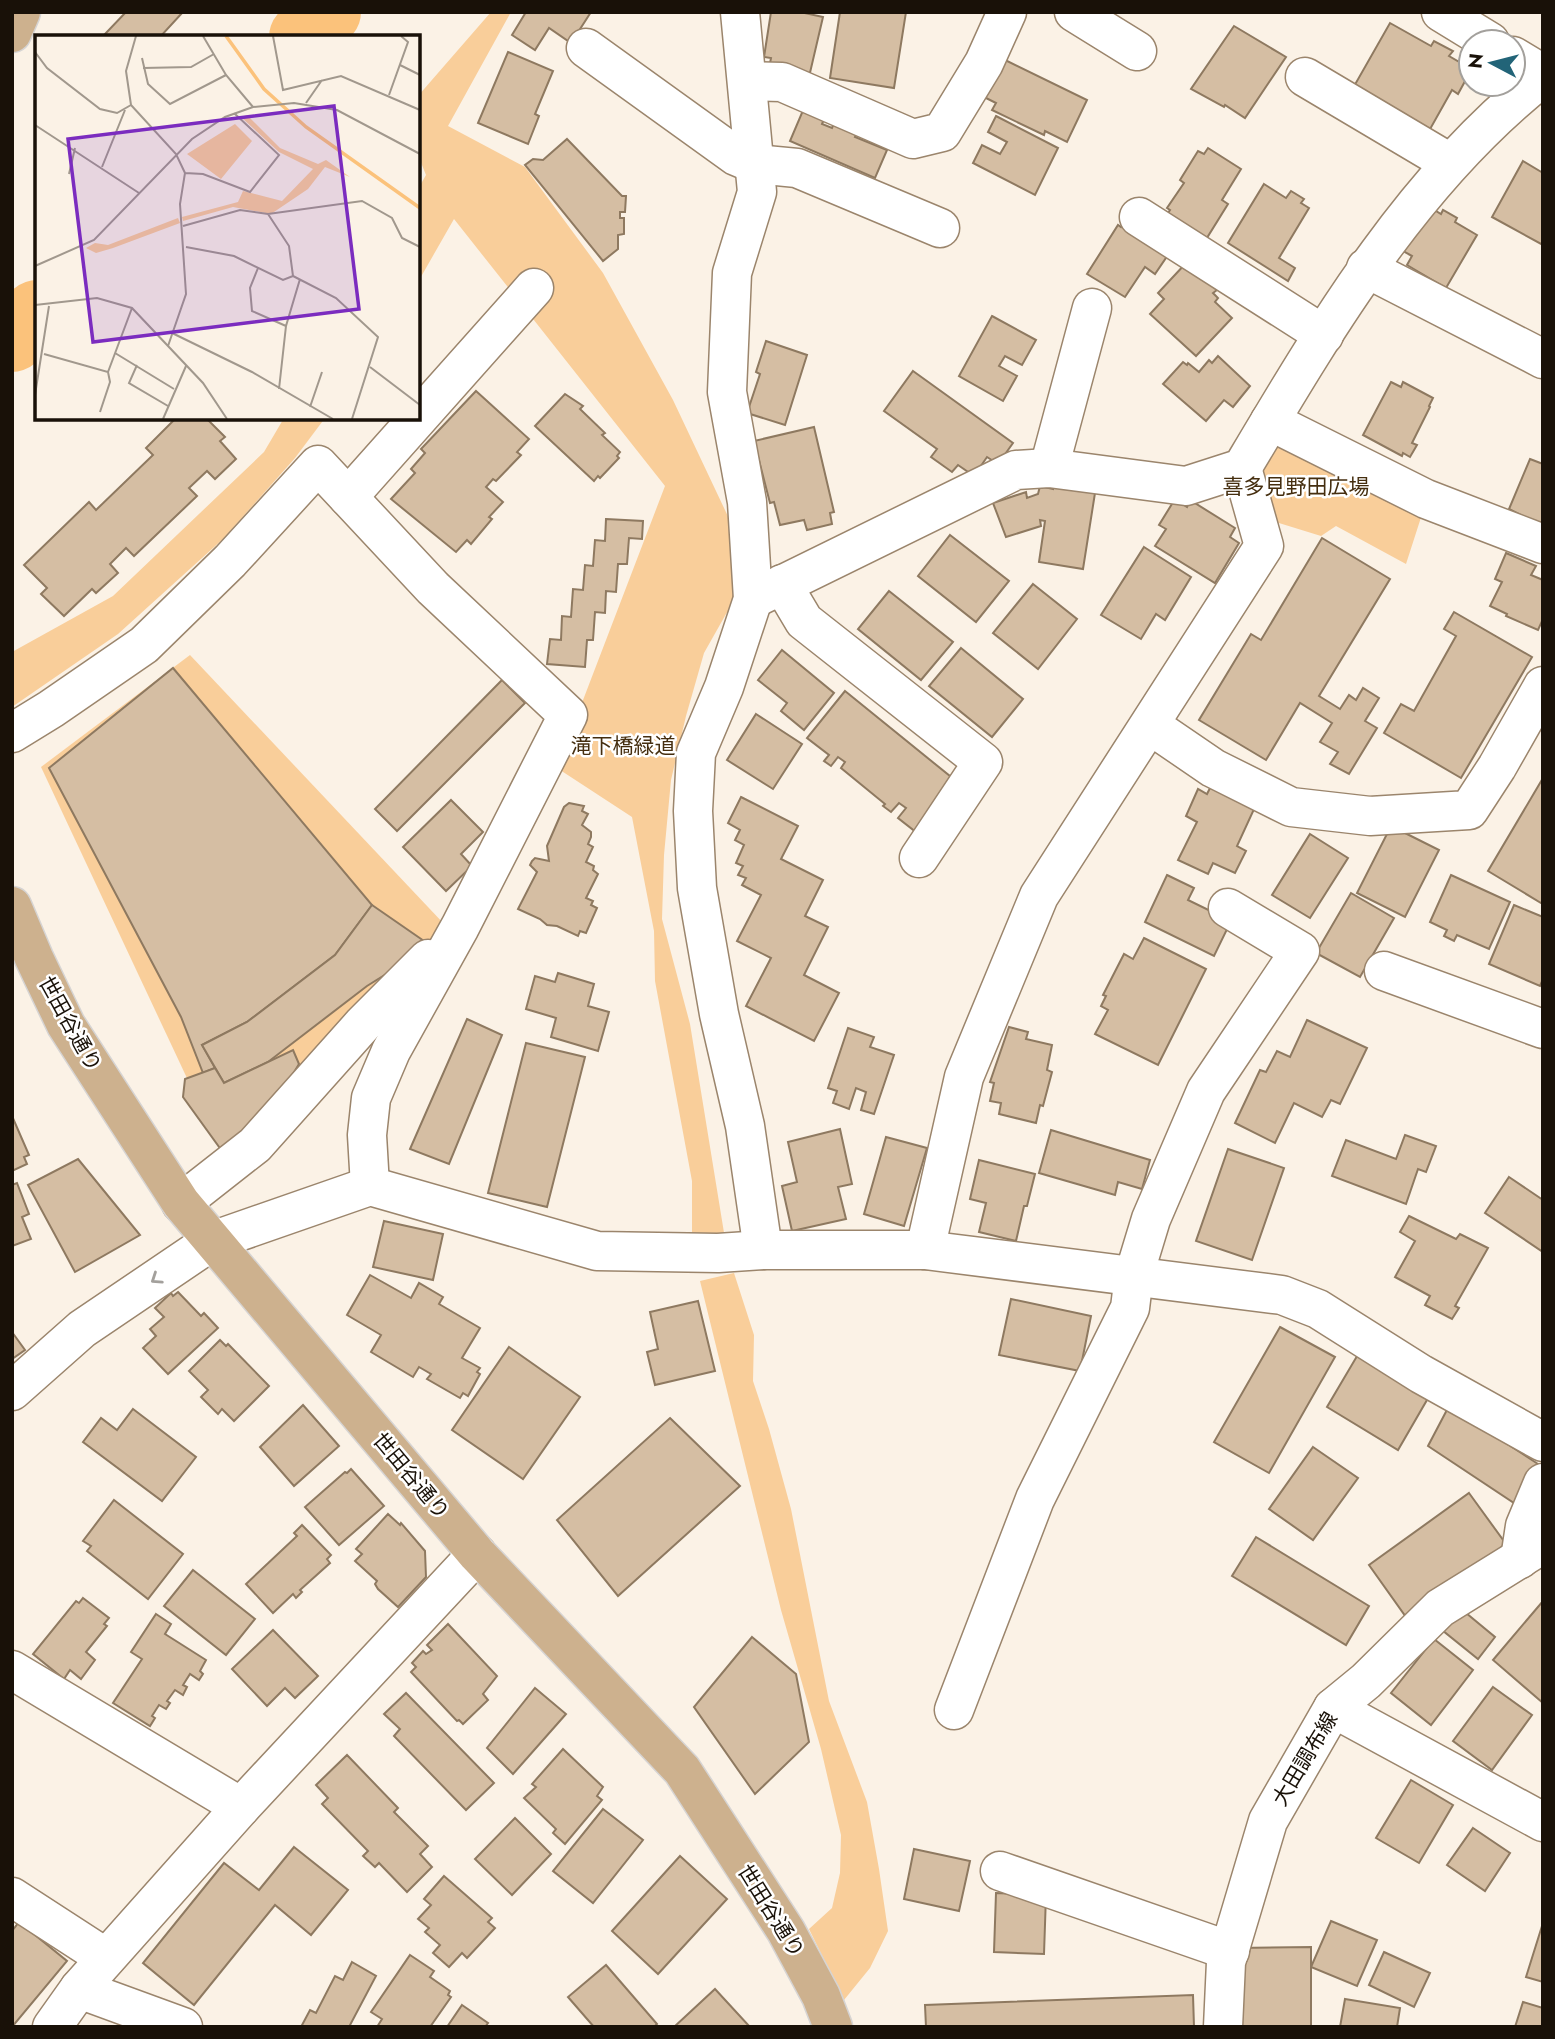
<svg xmlns="http://www.w3.org/2000/svg" width="1555" height="2039" viewBox="0 0 1555 2039" font-family="Jost,'Noto Sans JP',sans-serif">
<rect width="100%" height="100%" fill="#fbf2e6"/>
<g fill="#f9ce9a">
<polygon points="491,12 511,12 448,126 525,167 603,273 673,400 733,527 751,579 726,614 704,653 686,716 671,780 664,855 662,919 690,1024 726,1245 692,1248 692,1181 655,981 654,931 632,817 557,768 665,486 454,219 418,282 418,189 426,175 418,155 418,96"/>
<polygon points="284,418 325,418 295,458 223,539 118,634 12,707 12,652 113,596 264,452"/>
<polygon points="1282,437 1425,505 1406,564 1336,526 1321,536 1256,516 1245,480"/>
<polygon points="190,655 445,925 224,1157 41,767"/>
<polygon points="734,1273 754,1335 753,1381 769,1429 791,1509 829,1701 867,1802 879,1869 888,1931 870,1968 844,2000 809,1929 832,1908 840,1873 841,1835 821,1749 781,1610 700,1281"/>
</g>
<g fill="none" stroke-linecap="round" stroke-linejoin="round">
<g stroke="#fbc27b" stroke-width="70">
<polyline points="304,37 326,12"/>
<polyline points="12,337 37,315"/>
</g>
</g>
<g fill="#d5bea3" stroke="#8e7960" stroke-width="2">
<polygon points="126,12 183,12 160,37 108,37 105,34"/>
<polygon points="526,12 591,12 571,43 549,28 535,50 512,35"/>
<polygon points="771,12 800,12 823,17 809,77 770,63 771,58 764,57"/>
<polygon points="840,12 906,12 894,88 830,78"/>
<polygon points="1390,23 1431,46 1434,41 1453,51 1449,56 1466,66 1465,69 1470,72 1458,94 1452,90 1429,131 1353,88"/>
<polygon points="1234,26 1286,57 1245,118 1225,105 1224,107 1191,89"/>
<polygon points="508,52 553,71 535,114 539,116 528,144 478,123"/>
<polygon points="997,56 1087,100 1067,142 1045,131 1044,135 992,110 996,103 978,94"/>
<polygon points="804,108 825,117 822,124 832,128 835,121 858,131 855,137 887,150 875,178 790,141"/>
<polygon points="996,116 1058,148 1035,195 973,163 982,145 1000,154 1007,142 988,132"/>
<polygon points="567,139 622,196 626,196 625,212 620,212 620,218 624,218 624,234 618,235 618,249 603,261 525,165 533,159 543,160"/>
<polygon points="1208,148 1241,169 1222,200 1228,204 1205,241 1166,216 1170,210 1167,208 1184,183 1180,180 1198,151 1204,154"/>
<polygon points="1523,161 1543,173 1543,245 1492,217"/>
<polygon points="1264,184 1286,198 1291,191 1304,199 1301,203 1309,208 1279,258 1295,268 1288,281 1228,243"/>
<polygon points="1428,206 1441,214 1443,210 1457,218 1455,222 1477,235 1446,288 1407,265 1412,256 1401,250"/>
<polygon points="1127,218 1170,252 1155,274 1145,267 1125,297 1087,274 1118,225 1121,227"/>
<polygon points="1187,262 1217,290 1213,293 1218,298 1215,302 1232,318 1196,356 1150,314 1164,299 1158,293"/>
<polygon points="992,316 1036,340 1022,365 1005,356 999,366 1017,376 1003,401 959,376"/>
<polygon points="766,341 807,355 785,425 747,413 760,374 756,372"/>
<polygon points="1218,356 1250,386 1233,407 1224,400 1206,421 1163,384 1183,362 1187,365 1188,363 1199,372 1209,360 1212,363"/>
<polygon points="913,371 1013,443 998,464 987,457 974,476 958,465 952,472 931,457 937,449 884,411"/>
<polygon points="1391,382 1401,387 1403,382 1433,398 1429,406 1430,407 1412,443 1417,445 1410,457 1403,453 1402,456 1363,435"/>
<polygon points="476,391 529,439 517,452 521,455 496,481 493,479 486,487 503,502 489,517 492,519 471,544 467,540 456,552 391,499 415,473 411,469 425,453 421,449"/>
<polygon points="565,394 583,406 580,409 605,433 602,435 620,452 617,456 619,458 600,478 598,476 594,481 535,426"/>
<polygon points="176,418 206,418 225,437 220,441 236,459 215,479 207,471 189,488 197,496 134,556 126,548 110,564 118,573 96,593 92,589 64,616 41,594 47,588 24,565 89,502 96,510 153,455 146,448"/>
<polygon points="814,427 834,512 830,513 832,524 807,530 804,520 780,525 774,502 770,503 754,441"/>
<polygon points="1530,459 1543,464 1543,526 1509,509"/>
<polygon points="1053,485 1095,493 1083,569 1039,562 1045,521 1040,520 1041,526 1006,537 993,503 1026,492 1027,498 1038,494 1040,486 1053,489"/>
<polygon points="1175,499 1187,507 1190,500 1235,528 1230,537 1239,543 1215,583 1155,546 1166,529 1159,525"/>
<polygon points="606,519 643,521 642,539 629,538 627,564 618,564 616,592 606,591 605,613 595,612 593,640 587,640 585,667 547,664 550,639 561,640 562,616 571,617 573,589 583,590 585,565 593,566 595,540 605,541"/>
<polygon points="950,535 1009,581 976,622 918,576"/>
<polygon points="1322,538 1390,579 1319,696 1340,709 1349,695 1356,700 1363,688 1379,698 1365,721 1377,728 1349,774 1330,764 1338,752 1320,742 1332,723 1300,703 1266,760 1199,720 1251,634 1261,640"/>
<polygon points="1144,547 1191,577 1165,620 1156,614 1141,639 1101,615"/>
<polygon points="1506,553 1536,566 1531,575 1543,580 1543,619 1538,630 1506,616 1507,614 1490,606 1502,582 1495,579"/>
<polygon points="1033,584 1077,619 1038,669 993,633"/>
<polygon points="889,591 953,642 921,680 858,629"/>
<polygon points="1454,612 1532,657 1461,778 1384,733 1401,704 1414,711 1456,636 1444,629"/>
<polygon points="961,648 1023,699 992,737 929,686"/>
<polygon points="782,650 834,693 804,730 781,711 787,703 758,680"/>
<polygon points="173,668 372,905 335,955 247,1022 202,1045 215,1068 203,1073 181,1017 49,768"/>
<polygon points="502,680 525,703 397,831 375,809"/>
<polygon points="845,691 961,785 921,836 898,818 906,808 899,803 891,812 883,806 885,804 841,768 845,762 838,757 831,766 824,761 829,755 807,738"/>
<polygon points="756,714 802,744 773,789 727,760"/>
<polygon points="1543,778 1543,901 1541,903 1488,871"/>
<polygon points="1211,786 1255,807 1237,846 1246,851 1235,873 1213,863 1208,874 1178,860 1197,822 1186,816 1198,789 1207,794"/>
<polygon points="741,797 798,826 781,859 823,880 805,916 828,927 804,975 839,993 814,1041 746,1006 771,958 737,941 761,895 742,885 746,878 738,875 743,866 736,863 744,845 735,840 740,830 728,823"/>
<polygon points="451,800 483,832 461,854 472,866 446,891 403,847"/>
<polygon points="569,803 584,806 582,811 588,814 582,825 591,832 591,837 588,844 593,847 586,862 594,866 593,870 598,874 586,898 593,901 591,905 597,908 586,933 580,931 578,936 557,926 547,925 540,919 518,909 537,872 530,865 532,861 535,858 549,861 547,846 564,807"/>
<polygon points="1391,826 1439,850 1405,917 1357,893"/>
<polygon points="1310,834 1348,858 1310,918 1272,895"/>
<polygon points="1167,875 1194,888 1188,900 1231,921 1214,956 1145,922"/>
<polygon points="1451,875 1510,902 1489,949 1457,935 1454,941 1444,936 1447,930 1430,922"/>
<polygon points="1351,893 1394,918 1360,977 1316,953"/>
<polygon points="372,905 424,941 415,956 367,986 268,1062 224,1083 202,1045 247,1022 335,955"/>
<polygon points="1514,905 1543,917 1543,979 1540,986 1489,964"/>
<polygon points="1144,938 1206,969 1158,1065 1095,1034 1108,1010 1101,1006 1106,996 1103,995 1124,954 1133,959"/>
<polygon points="558,973 594,984 588,1006 609,1012 598,1051 551,1037 556,1018 526,1009 535,976 555,982"/>
<polygon points="467,1019 502,1035 449,1164 410,1149"/>
<polygon points="1307,1020 1367,1048 1340,1104 1331,1100 1322,1117 1294,1103 1275,1143 1235,1123 1260,1070 1266,1072 1277,1051 1290,1057"/>
<polygon points="1009,1027 1028,1032 1026,1039 1052,1045 1047,1070 1052,1072 1043,1106 1040,1105 1036,1123 999,1114 1001,1103 990,1101 994,1083 990,1082"/>
<polygon points="848,1028 874,1037 870,1047 894,1055 874,1114 861,1110 866,1092 856,1088 849,1109 833,1103 837,1091 828,1088"/>
<polygon points="526,1043 585,1057 547,1207 488,1193"/>
<polygon points="293,1050 299,1064 255,1137 222,1151 183,1097 185,1079 215,1068 224,1083"/>
<polygon points="12,1116 29,1155 24,1157 27,1164 12,1171"/>
<polygon points="840,1129 852,1184 838,1187 846,1219 792,1231 782,1186 797,1182 788,1142"/>
<polygon points="1051,1130 1150,1160 1142,1189 1118,1182 1115,1195 1039,1173"/>
<polygon points="1405,1135 1436,1146 1426,1172 1418,1169 1406,1204 1332,1176 1346,1140 1396,1159"/>
<polygon points="886,1137 927,1148 904,1226 864,1214"/>
<polygon points="1228,1149 1284,1168 1252,1260 1196,1241"/>
<polygon points="78,1159 140,1235 75,1272 28,1185"/>
<polygon points="979,1160 1035,1174 1027,1206 1024,1206 1016,1241 979,1232 986,1203 970,1199"/>
<polygon points="1509,1177 1543,1200 1543,1252 1485,1213"/>
<polygon points="17,1183 29,1214 22,1217 31,1239 12,1246 12,1185"/>
<polygon points="1409,1216 1456,1239 1460,1234 1488,1248 1455,1306 1459,1308 1452,1319 1425,1305 1430,1296 1395,1277 1415,1241 1400,1232"/>
<polygon points="384,1221 443,1234 433,1280 373,1267"/>
<polygon points="370,1275 411,1298 419,1283 443,1297 439,1304 480,1328 462,1358 480,1368 477,1372 480,1374 468,1396 463,1393 460,1398 427,1379 431,1374 419,1367 413,1377 371,1352 381,1335 347,1315"/>
<polygon points="178,1292 201,1316 204,1313 218,1328 168,1374 143,1348 156,1336 150,1329 164,1317 155,1308 171,1293 173,1296"/>
<polygon points="1011,1299 1091,1316 1080,1371 999,1355"/>
<polygon points="698,1301 715,1371 655,1385 647,1352 658,1349 650,1312"/>
<polygon points="1280,1327 1335,1357 1269,1473 1214,1442"/>
<polygon points="12,1332 25,1350 12,1359"/>
<polygon points="220,1340 226,1346 228,1344 269,1386 234,1421 222,1409 218,1414 201,1397 208,1390 189,1371"/>
<polygon points="509,1347 580,1397 523,1479 452,1430"/>
<polygon points="1360,1351 1431,1393 1398,1450 1327,1407"/>
<polygon points="303,1405 339,1446 294,1486 260,1447"/>
<polygon points="1449,1406 1538,1464 1517,1505 1428,1446"/>
<polygon points="133,1409 196,1457 162,1501 83,1442 101,1418 117,1430"/>
<polygon points="670,1418 740,1486 618,1596 557,1520"/>
<polygon points="1313,1447 1358,1478 1313,1540 1269,1509"/>
<polygon points="351,1469 384,1506 339,1545 305,1507 345,1472 347,1473"/>
<polygon points="1469,1493 1506,1544 1406,1617 1369,1565"/>
<polygon points="114,1500 183,1554 148,1599 87,1551 91,1546 83,1541"/>
<polygon points="388,1514 400,1525 401,1523 425,1551 426,1577 398,1607 378,1589 375,1584 377,1581 355,1561 362,1554 356,1549"/>
<polygon points="302,1525 331,1555 327,1559 330,1563 300,1590 302,1592 296,1598 293,1594 273,1613 246,1584 297,1536 294,1533"/>
<polygon points="1256,1537 1369,1606 1346,1645 1232,1576"/>
<polygon points="193,1570 255,1619 226,1655 164,1606"/>
<polygon points="83,1598 109,1618 104,1624 107,1626 86,1652 95,1660 81,1679 70,1670 64,1679 33,1654 76,1601 79,1603"/>
<polygon points="1543,1601 1543,1703 1493,1660"/>
<polygon points="1460,1608 1495,1637 1478,1659 1442,1630"/>
<polygon points="156,1614 171,1624 165,1634 206,1660 200,1671 203,1674 199,1680 190,1674 183,1685 187,1687 183,1695 175,1690 167,1701 170,1703 166,1709 159,1705 152,1716 155,1718 150,1726 113,1703 142,1659 131,1652"/>
<polygon points="448,1624 497,1676 483,1694 488,1700 463,1724 459,1720 457,1721 411,1672 416,1667 412,1663 423,1651 426,1654 432,1650 427,1645"/>
<polygon points="273,1630 318,1676 295,1698 285,1688 267,1706 232,1669"/>
<polygon points="752,1637 796,1674 809,1742 755,1794 694,1707"/>
<polygon points="1434,1639 1473,1670 1431,1725 1391,1693"/>
<polygon points="1493,1687 1532,1715 1492,1770 1453,1741"/>
<polygon points="535,1688 566,1714 513,1774 487,1748"/>
<polygon points="406,1693 494,1783 466,1810 394,1736 400,1729 384,1714"/>
<polygon points="563,1749 603,1787 597,1796 602,1800 565,1844 553,1833 556,1829 524,1798 536,1787 532,1784"/>
<polygon points="347,1755 398,1808 394,1812 428,1846 420,1854 432,1867 407,1892 379,1863 375,1867 363,1856 368,1851 322,1804 328,1798 316,1785"/>
<polygon points="1411,1780 1453,1805 1419,1863 1376,1838"/>
<polygon points="603,1809 643,1840 593,1903 553,1871"/>
<polygon points="515,1818 551,1854 512,1895 475,1859"/>
<polygon points="1473,1828 1510,1853 1485,1891 1447,1865"/>
<polygon points="294,1847 348,1890 311,1935 275,1905 194,2005 143,1963 224,1863 259,1890"/>
<polygon points="914,1849 970,1861 959,1911 904,1899"/>
<polygon points="680,1856 727,1899 658,1974 612,1931"/>
<polygon points="444,1876 492,1918 488,1922 495,1928 467,1958 462,1953 449,1967 433,1953 440,1945 425,1932 429,1928 418,1919 431,1905 424,1899"/>
<polygon points="996,1893 1046,1895 1044,1954 994,1952"/>
<polygon points="1331,1921 1377,1940 1357,1986 1311,1967"/>
<polygon points="19,1922 67,1961 12,2027 12,1931"/>
<polygon points="1542,1926 1543,1926 1543,1982 1526,1977"/>
<polygon points="1311,1947 1311,2027 1237,2027 1236,1948"/>
<polygon points="1384,1952 1430,1973 1414,2007 1369,1985"/>
<polygon points="410,1955 434,1971 430,1977 450,1991 448,1995 451,1997 430,2027 377,2027 382,2019 371,2012"/>
<polygon points="352,1962 376,1976 349,2027 301,2027 310,2010 316,2013 335,1976 343,1980"/>
<polygon points="606,1965 657,2024 654,2027 594,2027 568,1997"/>
<polygon points="715,1989 750,2027 674,2027"/>
<polygon points="1193,1995 1194,2027 926,2027 925,2005"/>
<polygon points="1345,1999 1400,2008 1397,2027 1340,2027"/>
<polygon points="1523,2002 1543,2008 1543,2027 1515,2027"/>
<polygon points="462,2005 488,2023 485,2027 447,2027"/>
</g>
<g fill="none" stroke-linecap="round" stroke-linejoin="round">
<defs>
<g id="minor">
<polyline points="740,12 757,192 732,273 727,392 747,502 753,599 724,687 696,753 693,811 697,888 719,1014 745,1126 763,1250"/>
<polyline points="1074,12 1137,51"/>
<polyline points="1441,12 1490,42"/>
<polyline points="586,48 736,156 755,164 797,168 940,228"/>
<polyline points="1513,56 1543,74"/>
<polyline points="1305,77 1450,163"/>
<polyline points="748,81 782,82 913,139 942,132 984,63 1007,12"/>
<polyline points="1139,217 1324,335"/>
<polyline points="1366,268 1543,359"/>
<polyline points="1270,421 1426,499 1543,544"/>
<polyline points="1049,468 1092,308"/>
<polyline points="348,497 534,288"/>
<polyline points="782,584 804,621 983,762 919,858"/>
<path d="M753,599L1016,470L1049,468L1186,486L1242,468C1326,327 1412,180 1543,77"/>
<polyline points="1150,725 1213,768 1291,807 1370,816 1469,810 1497,767 1543,686"/>
<polyline points="12,733 51,709 144,645 230,561 318,465 433,588 568,715 460,927 391,1051 371,1098 367,1135 370,1186"/>
<polyline points="1384,971 1543,1029"/>
<polyline points="181,1203 255,1145 363,1024 428,959"/>
<polyline points="925,1250 964,1077 1039,896 1264,546 1242,468"/>
<polyline points="12,1391 82,1329 212,1241 370,1186 597,1251 718,1253 763,1250 925,1250 1282,1295 1318,1309 1421,1374 1543,1442"/>
<polyline points="1520,1559 1525,1526 1543,1483"/>
<polyline points="12,1670 241,1807"/>
<polyline points="1333,1708 1543,1822"/>
<polyline points="954,1710 1035,1499 1130,1308 1134,1275 1151,1219 1206,1091 1300,951 1228,908"/>
<polyline points="1000,1871 1230,1951"/>
<polyline points="12,1897 106,1958"/>
<polyline points="79,1989 183,2027"/>
<polyline points="52,2027 79,1989 241,1807 477,1554"/>
<polyline points="1223,2027 1226,1962 1268,1821 1333,1708 1366,1681 1440,1608 1543,1544"/>
</g>
<g id="major">
<polyline points="12,33 21,12"/>
<polyline points="12,906 34,958 66,1025 181,1203 477,1554 682,1770 786,1931 821,1996 833,2027"/>
</g>
</defs>
<use href="#minor" stroke="#9b856c" stroke-width="41"/>
<use href="#major" stroke="#d6d4d3" stroke-width="41"/>
<use href="#minor" stroke="#fff" stroke-width="38"/>
<use href="#major" stroke="#cdb18e" stroke-width="38"/>
</g>
<defs><path id="oneway-chevron" d="M-2-3.5L2.5 0L-2 3.5" fill="none" stroke-width="1.6" stroke-linecap="round" stroke-linejoin="round" transform="scale(1.75)"/></defs>
<use stroke="#a3a09c" href="#oneway-chevron" transform="translate(156 1279) rotate(146)"/>
<g text-anchor="middle" dominant-baseline="central" stroke-width="5" stroke-linejoin="round" paint-order="stroke">
<g font-size="21" fill="#452e0f" stroke="#fff">
<text x="1296" y="487">喜多見野田広場</text>
<text x="623" y="746">滝下橋緑道</text>
</g>
<g font-size="21" fill="#191108" stroke="#fff">
<text transform="translate(70 1024) rotate(61)">世田谷通り</text>
<text transform="translate(411 1476) rotate(50)">世田谷通り</text>
<text transform="translate(1305 1759) rotate(-59)">大田調布線</text>
<text transform="translate(771 1911) rotate(58)">世田谷通り</text>
</g>
</g>
<g transform="translate(35 35)">
<rect width="385" height="385" fill="#fbf2e6"/>
<path d="M212,80L245,113L283,129L291,125L315,142L290,132L273,154L236,179L198,172L148,186L147,182L203,167L208,156L247,166L278,134L244,117L206,82ZM200,89L217,106L186,144L152,119ZM143,183L145,188L78,213L61,218L51,213L60,208L73,210Z" fill="#f9ce9a"/>
<path fill="none" stroke="#fbc27b" stroke-width="3.5" d="M191,1L229,54L271,92L385,173"/>
<path fill="none" stroke="#a1988d" stroke-width="2" d="M101,1L91,36L96,70L141,119L150,138L145,169L151,259L133,311M168,1L191,40L218,72M238,1L248,55L306,41L385,75M0,17L12,33L65,74L82,78L96,70M107,23L113,49L135,69L191,40M365,30L385,40M108,33L156,32L179,19M354,60L373,7L366,1M271,68L287,45M0,90L104,158M67,132L90,75M150,138L168,139L215,157L244,120L199,78M34,139L40,113M233,179L254,211L258,241L301,263L343,302L317,384M148,191L205,175L233,179L327,166L357,183L367,203L385,212M151,212L199,221L248,245L258,241M0,231L59,205L157,104L190,82L218,72L259,68L302,75L385,119M223,233L215,253L217,276L251,291M0,270L62,263L97,273L168,348L192,384M135,297L217,337L298,384M80,318L139,354M9,319L73,337L75,347L65,377M102,330L94,348L133,371M335,332L385,370M73,337L97,273M244,354L251,291L265,244M0,360L14,271M275,372L287,337M128,384L151,331"/>
<path fill="#7b2cbf" fill-opacity="0.15" stroke="#7b2cbf" stroke-width="3.5" d="M299,71L324,274L58,307L33,104Z"/>
<rect width="385" height="385" fill="none" stroke="#191108" stroke-width="3.5"/>
</g>
<rect width="1555" height="2039" fill="none" stroke="#191108" stroke-width="28"/>
<g transform="translate(1492 63) rotate(277)"><circle r="33" fill="#ffffff" stroke="#a3a09c" stroke-width="2"/>
<path d="M0-5L12 26L0 18L-12 26Z" fill="#226478"/>
<text y="-10" font-size="19" font-weight="bold" text-anchor="middle" fill="#191108">N</text>
</g>
</svg>
